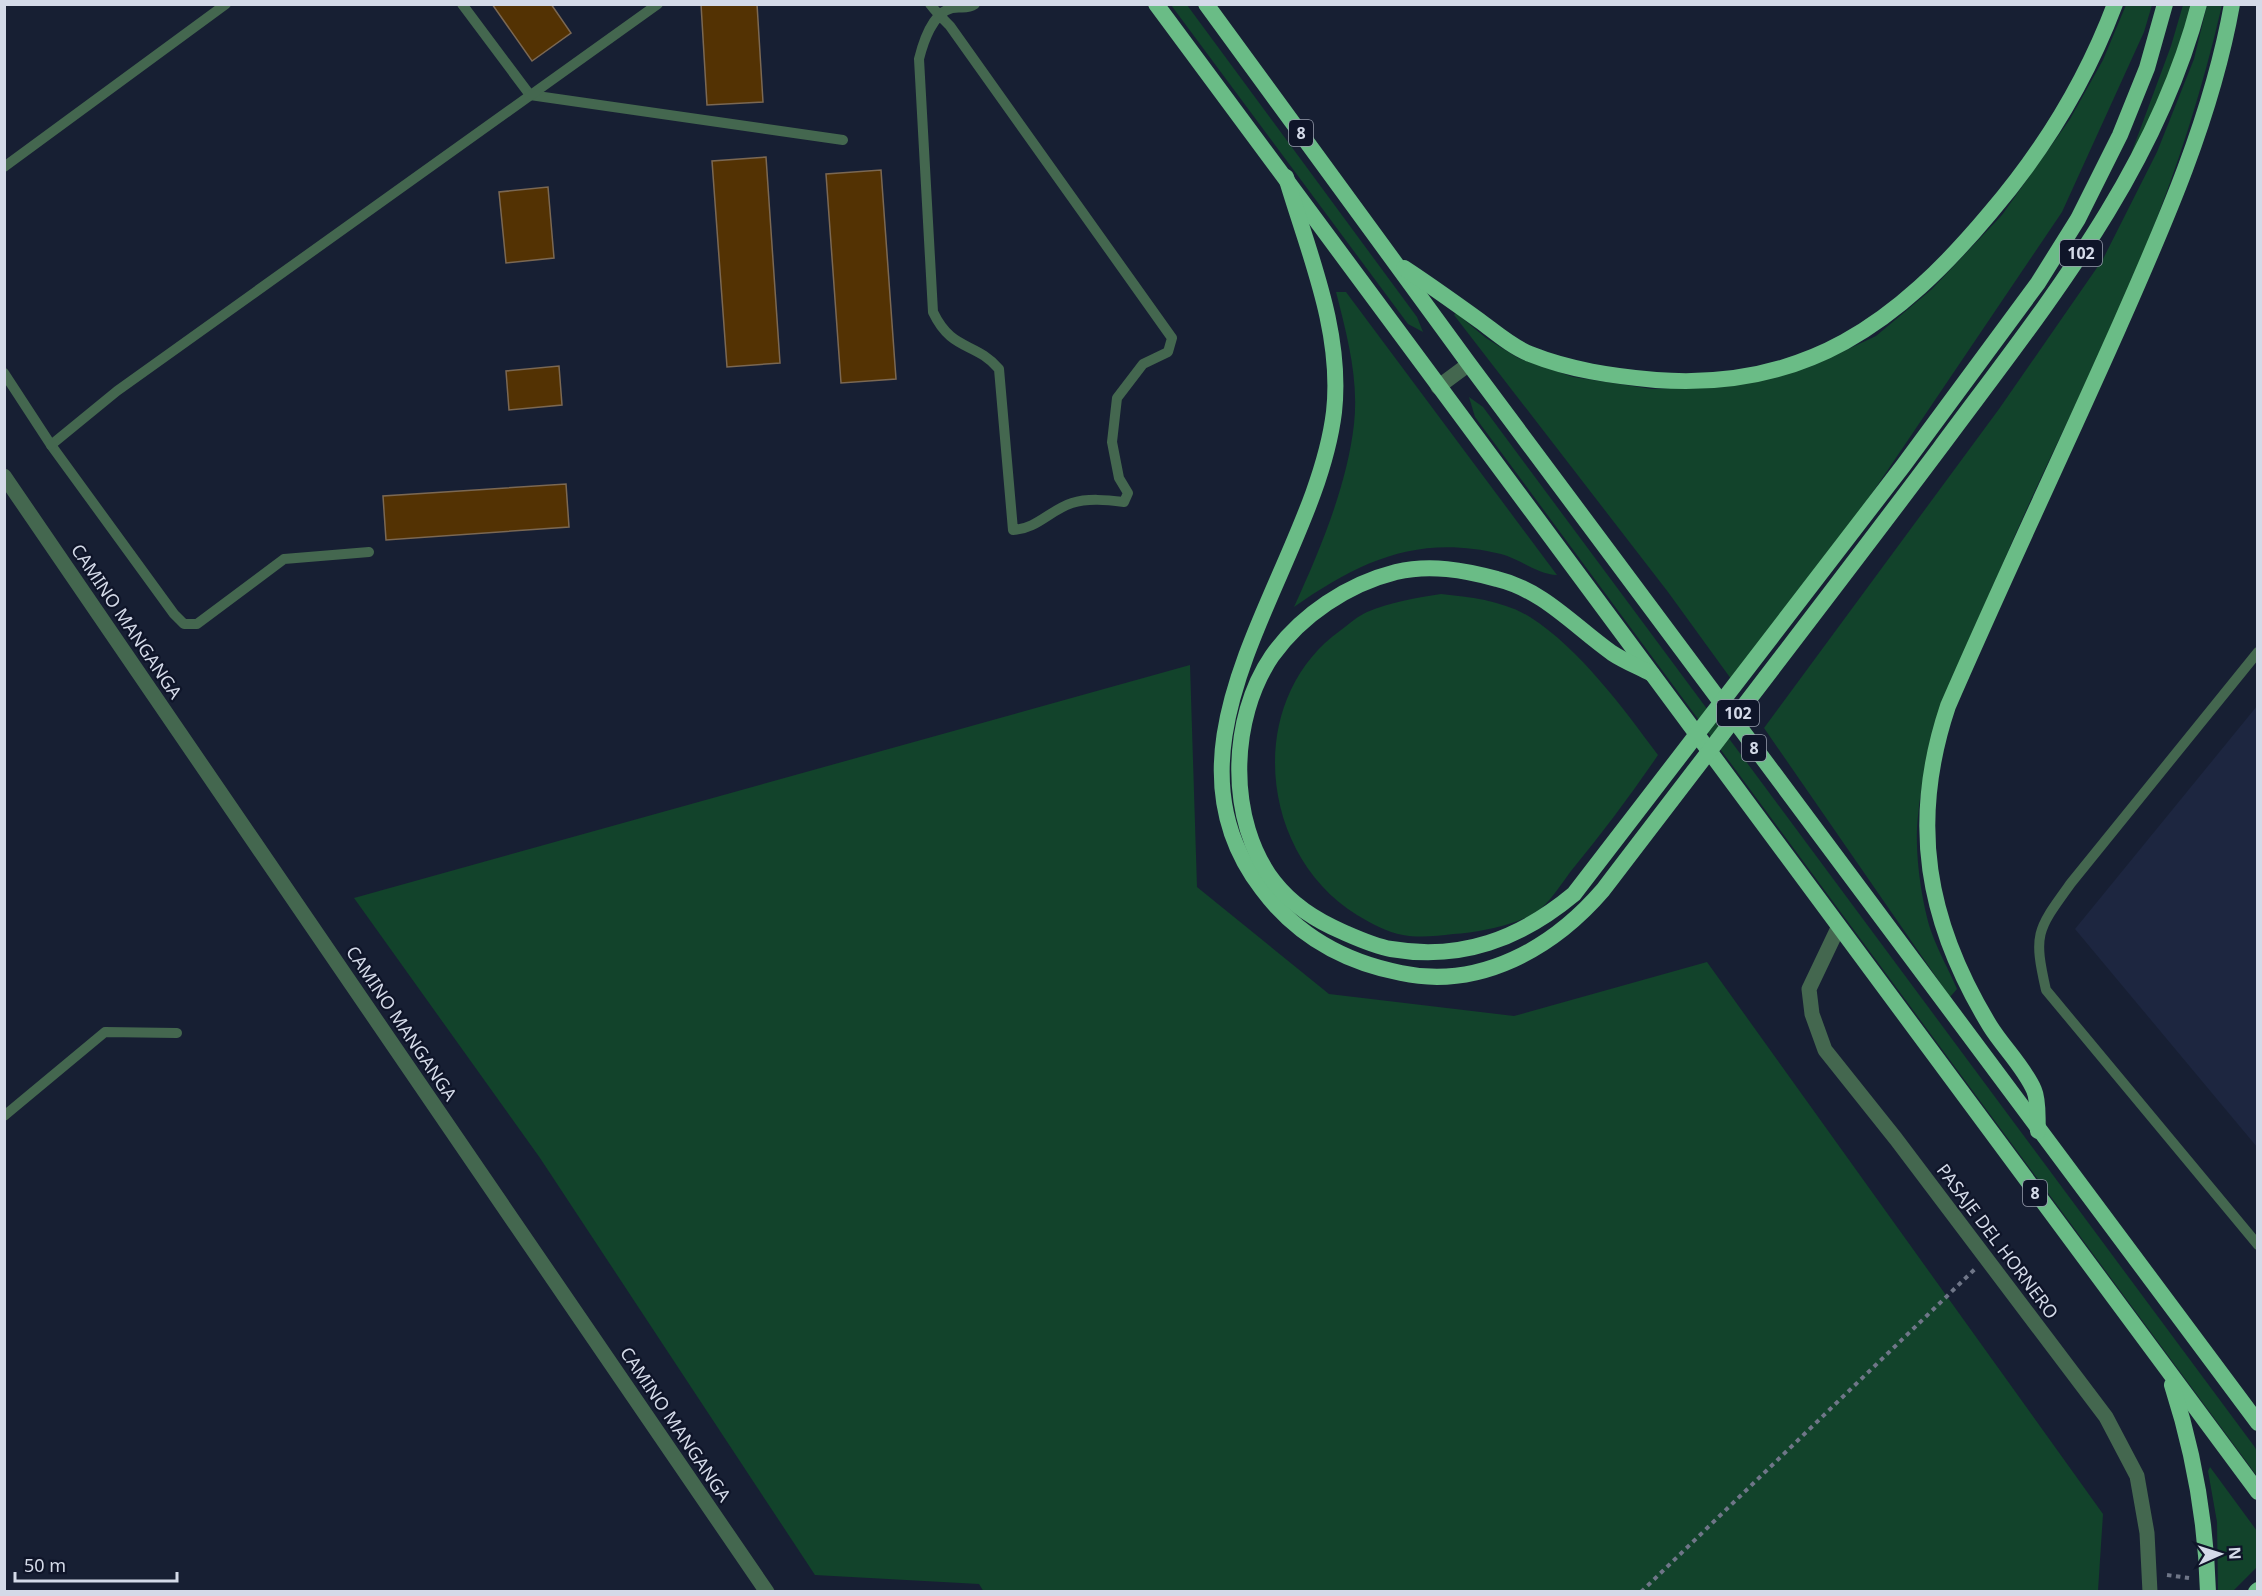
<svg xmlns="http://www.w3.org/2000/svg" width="2262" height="1596" viewBox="0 0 2262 1596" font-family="'Noto Sans',sans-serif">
<rect width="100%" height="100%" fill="#171f33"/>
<polygon fill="#1d2640" points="2257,706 2257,1147 2075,929"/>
<g fill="#12432b">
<polygon points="1171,5 1187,5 1417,317 1423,332 1408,324"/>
<polygon points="2126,5 2152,5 2144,32 2062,212 1856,517 1734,683 1668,592 1454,315 1456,313 1486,338 1518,358 1573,377 1652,389 1728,386 1812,366 1876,336 1932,289 2002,215 2070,119 2103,60"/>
<polygon points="2183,5 2192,5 2153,124 2131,154 2171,46"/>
<path d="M2207,5H2222C2203,87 2178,167 2146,246C2104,353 2048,456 2003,563C1968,645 1926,726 1918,816C1914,849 1921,900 1931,931C1938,951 1949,970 1957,989L1950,997L1764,728L1999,409L2103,259L2157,152L2194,59Z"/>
<path d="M1336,292H1346L1557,575C1537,574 1520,559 1501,554C1419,534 1361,560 1294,607C1320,550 1347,486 1354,424C1359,379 1347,335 1336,292Z"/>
<polygon points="1469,397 1483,407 2254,1446 2257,1451 2257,1476 1475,417"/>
<path d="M1441,594C1471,597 1504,601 1530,617C1580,649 1623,708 1658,755C1631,795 1602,833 1571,871C1561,884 1550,903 1536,912C1517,925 1476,933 1453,934C1437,936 1419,938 1403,935C1387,932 1372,924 1357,915C1259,855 1243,700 1341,630C1349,624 1358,616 1367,612C1391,602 1416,598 1441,594Z"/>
<polygon points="1190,665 1197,887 1329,994 1514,1016 1707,962 2103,1514 2098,1591 984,1592 979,1584 815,1575 540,1158 354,898"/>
<polygon points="2210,1467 2257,1531 2257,1567 2233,1591 2218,1591 2217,1522 2208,1471"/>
</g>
<g fill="#533203" stroke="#7b6853" stroke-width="1.5">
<polygon points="492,4 551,4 571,33 532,61"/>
<polygon points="701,4 757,4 763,102 707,105"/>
<polygon points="766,157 780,363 727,367 712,161"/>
<polygon points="881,170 896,379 841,383 826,174"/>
<polygon points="548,187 554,258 506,263 499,192"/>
<polygon points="559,366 562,405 509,410 506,371"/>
<polygon points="566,484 569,527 386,540 383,496"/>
</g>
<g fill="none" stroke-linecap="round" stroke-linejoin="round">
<g stroke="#6f7688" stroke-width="4" stroke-dasharray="4.5 4.5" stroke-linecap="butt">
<polyline points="2258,1538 2258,1540"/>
<polyline points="2167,1575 2189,1578"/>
<polyline points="1641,1592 1975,1269"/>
</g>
<g stroke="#44674f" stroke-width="10">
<polyline points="462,4 530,95 843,140"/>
<path d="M930,4C936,12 943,19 950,26L1172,338L1168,352L1143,364L1117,398L1112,442L1119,478L1128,493L1124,502C1107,500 1088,498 1072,503C1050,510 1037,529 1013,530L999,369C975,341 952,352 933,312L919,59C923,43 933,12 952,8C961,6 966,10 975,4"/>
<polyline points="4,167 226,4"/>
<polyline points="4,373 51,445 174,614 184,624 197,624 284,559 369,552"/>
<polyline points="51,445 117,391 658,4"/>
<path d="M2258,652L2071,883C2037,930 2033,933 2046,990L2258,1245"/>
<polyline points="4,1116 105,1032 177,1033"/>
</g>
<g stroke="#44674f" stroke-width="15">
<polyline points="1438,387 1469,364"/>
<polyline points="4,476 767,1592"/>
<polyline points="1839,926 1809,989 1812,1014 1825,1050 1896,1139 2106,1417 2137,1476 2147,1533 2150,1592"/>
</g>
<g stroke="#6abc86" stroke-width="16">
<polyline points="1156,4 2258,1492"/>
<polyline points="1206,4 1469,364 2258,1423"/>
<path d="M1286,177C1308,252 1343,331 1334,412C1315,568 1146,738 1262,889C1297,936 1344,962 1401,973C1480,990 1553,948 1603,890C1715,743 1829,596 1940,448C2042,310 2155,174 2199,4"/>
<path d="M1404,268C1430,285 1455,303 1480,321C1495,332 1512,347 1530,354C1570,370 1612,376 1656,380C1805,391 1898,323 1990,213C2043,151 2086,81 2115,4"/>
<path d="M1652,674C1639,667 1624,661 1612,653C1574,626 1543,590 1497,579C1464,570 1430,564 1396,572C1348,584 1301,615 1272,656C1229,719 1227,821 1274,882C1292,905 1317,921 1343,932C1359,939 1374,946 1391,949C1461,961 1520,939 1574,894L1903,466L2038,283L2078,219L2120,135L2147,68L2165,4"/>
<path d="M2038,1131C2037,1119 2039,1101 2034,1090C2024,1067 2003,1047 1990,1026C1926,921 1909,822 1948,706C2003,579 2062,455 2118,329C2164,225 2212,117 2232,4"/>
<path d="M2172,1385C2194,1453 2206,1521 2208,1592"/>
<polyline points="2256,1592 2258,1590"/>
</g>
</g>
<g text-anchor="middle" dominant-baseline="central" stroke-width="4.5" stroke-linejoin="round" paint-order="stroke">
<g fill="#0f1529" stroke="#999faf" stroke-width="1.5">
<rect x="1289" y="120" width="24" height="26" rx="4.5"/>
<rect x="2060" y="240" width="42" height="26" rx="4.5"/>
<rect x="1717" y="700" width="42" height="26" rx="4.5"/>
<rect x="1742" y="735" width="24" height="26" rx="4.5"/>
<rect x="2023" y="1180" width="24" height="26" rx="4.5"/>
</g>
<g font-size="16" font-weight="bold" fill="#d4dae8">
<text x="1301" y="133">8</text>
<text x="2081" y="253">102</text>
<text x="1738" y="713">102</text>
<text x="1754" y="748">8</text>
<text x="2035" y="1193">8</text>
</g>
<g font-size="18" fill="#d4dae8" stroke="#0f1529">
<text transform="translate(127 621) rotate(56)">CAMINO MANGANGA</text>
<text transform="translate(402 1023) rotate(56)">CAMINO MANGANGA</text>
<text transform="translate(1998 1241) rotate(53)">PASAJE DEL HORNERO</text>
<text transform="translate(676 1424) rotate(56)">CAMINO MANGANGA</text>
</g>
</g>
<rect width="2262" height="1596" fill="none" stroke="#d4dae8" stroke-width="12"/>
<g transform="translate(2220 1554) rotate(87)" stroke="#0f1529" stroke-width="4.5" paint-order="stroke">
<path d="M0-4.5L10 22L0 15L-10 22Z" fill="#d4dae8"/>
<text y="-9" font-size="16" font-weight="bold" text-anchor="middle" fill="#d4dae8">N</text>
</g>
<path d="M15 1572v9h162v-9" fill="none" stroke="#d4dae8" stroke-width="3"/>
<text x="24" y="1572" font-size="18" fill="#d4dae8" stroke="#0f1529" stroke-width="4.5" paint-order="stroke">50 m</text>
</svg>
